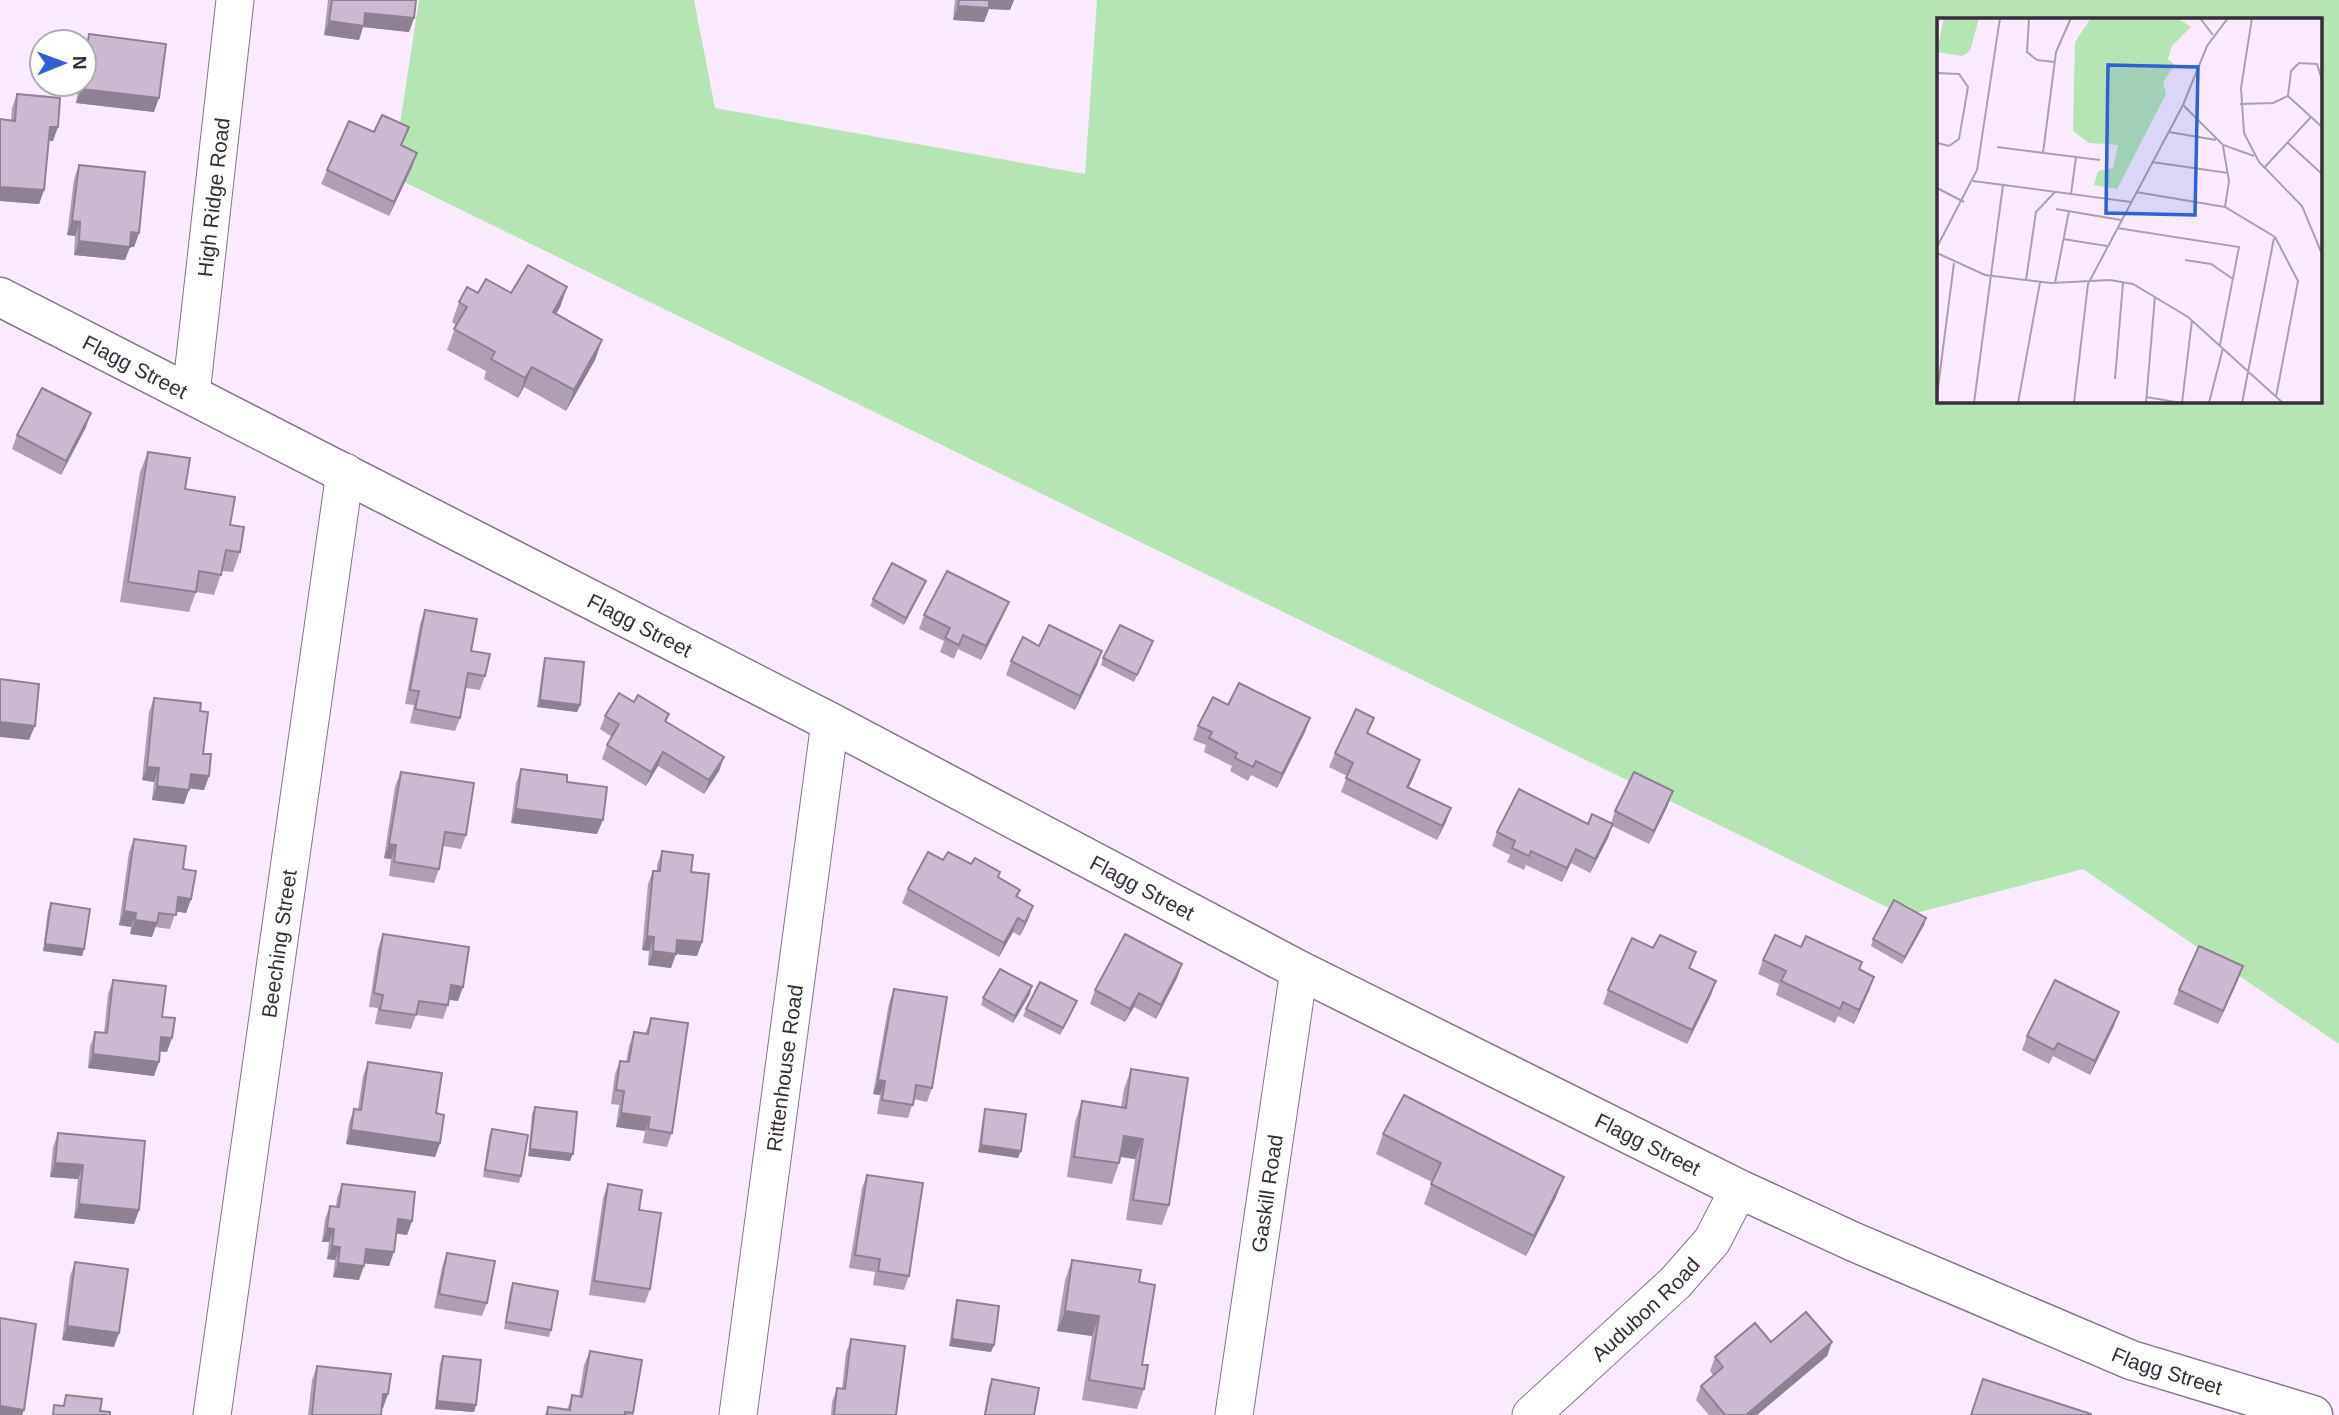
<svg xmlns="http://www.w3.org/2000/svg" width="2339" height="1415" viewBox="0 0 2339 1415" font-family="Arial,sans-serif">
<rect width="100%" height="100%" fill="#f9eafd"/>
<path fill="#b6e5b5" fill-rule="evenodd" d="M419,0H694L715,108L1085,174L1097,0H2339V1044L2083,869L1905,916L392,176ZM1938,19H2320V401H1938Z"/>
<g fill="none" stroke-linecap="round" stroke-linejoin="round">
<defs>
<g id="street">
<path id="s1" d="M191,394L235,0"/>
<path id="s2" d="M212,1415L345,472"/>
<path id="s3" d="M738,1415L830,722"/>
<path id="s4" d="M1234,1415L1299,970"/>
<path id="s5" d="M1531,1415L1675,1283L1712,1241L1739,1189"/>
</g>
<g id="secondary">
<path id="s6" d="M0,297L830,722L1299,970L1739,1189L1854,1242L2131,1360L2313,1415"/>
</g>
</defs>
<use href="#street" stroke="#847389" stroke-width="39"/>
<use href="#secondary" stroke="#847389" stroke-width="41"/>
<use href="#street" stroke="#fff" stroke-width="37"/>
<use href="#secondary" stroke="#fff" stroke-width="38"/>
</g>
<g fill="#af9fb4">
<polygon points="328,0 416,0 414,18 409,32 363,27 359,40 324,35"/>
<polygon points="955,0 1014,0 1010,10 989,9 984,22 953,20"/>
<polygon points="89,34 154,112 76,103 79,84 84,84 84,47"/>
<polygon points="17,94 53,141 48,141 44,190 39,204 0,201 0,119 11,120 12,108"/>
<polygon points="374,132 402,145 412,167 389,216 321,184 327,170"/>
<polygon points="79,165 139,233 134,247 130,247 125,260 74,255 75,236 67,235 74,179"/>
<polygon points="567,287 560,307 556,314 602,340 595,360 566,411 524,387 518,398 484,379 486,371 447,350 456,325 452,322 459,302 478,293 511,293"/>
<polygon points="86,427 61,475 12,449 17,435"/>
<polygon points="148,452 185,489 230,525 240,552 233,572 222,571 214,595 196,592 189,612 120,602 140,472"/>
<polygon points="923,588 904,625 870,606 873,599"/>
<polygon points="425,610 471,651 485,676 480,690 466,688 460,718 455,731 410,723 414,705 405,704 420,624"/>
<polygon points="924,615 1003,616 981,660 958,649 954,659 940,652 944,641 919,629"/>
<polygon points="1153,641 1134,682 1101,665 1103,658"/>
<polygon points="1039,646 1102,651 1097,665 1075,710 1006,675 1011,661"/>
<polygon points="545,658 580,705 577,712 537,707 543,665"/>
<polygon points="154,698 200,711 203,754 209,776 204,790 189,788 184,804 152,800 154,782 142,780 149,712"/>
<polygon points="634,702 669,714 666,722 724,757 719,771 704,794 658,766 646,786 602,759 607,745 612,737 600,729 605,716"/>
<polygon points="1228,705 1310,718 1305,732 1277,788 1251,775 1248,781 1230,771 1232,766 1204,752 1206,745 1193,740 1198,726"/>
<polygon points="1368,734 1415,774 1409,787 1451,808 1437,840 1341,792 1347,776 1329,767 1335,753"/>
<polygon points="521,769 567,782 597,834 511,823 516,783"/>
<polygon points="401,772 466,835 461,849 443,846 439,869 434,883 389,876 391,859 384,858 395,786"/>
<polygon points="1668,805 1649,844 1612,826 1608,838 1590,873 1571,863 1562,882 1526,865 1524,870 1507,862 1510,855 1492,846 1497,832 1611,823 1615,811"/>
<polygon points="134,839 183,869 191,899 186,913 176,911 170,929 155,927 152,937 130,934 131,927 119,925 129,852"/>
<polygon points="662,851 691,872 702,942 697,956 676,954 671,968 648,965 649,951 642,950 648,884 653,871 657,871 657,865"/>
<polygon points="943,860 971,864 998,877 1020,890 1018,897 1028,920 1020,936 1013,932 999,957 902,903 908,889"/>
<polygon points="51,903 84,949 82,956 43,951 48,910"/>
<polygon points="1926,918 1924,925 1902,964 1871,946 1873,939"/>
<polygon points="383,934 458,1001 449,1000 448,1005 443,1019 416,1015 411,1029 375,1024 378,1008 369,1007 378,948"/>
<polygon points="1801,947 1862,962 1859,970 1874,977 1869,991 1854,1024 1838,1016 1835,1023 1776,995 1779,984 1758,974 1763,960"/>
<polygon points="1182,964 1177,978 1156,1019 1134,1007 1125,1022 1090,1004 1095,990"/>
<polygon points="1690,968 1711,995 1687,1044 1603,1004 1608,990"/>
<polygon points="113,980 162,1017 167,1052 160,1051 154,1076 88,1068 90,1046 95,1032 104,1033 108,994"/>
<polygon points="2238,980 2218,1024 2173,1004 2179,990"/>
<polygon points="894,989 932,1088 927,1102 914,1099 908,1118 877,1114 880,1095 873,1094 889,1003"/>
<polygon points="1030,994 1013,1023 981,1005 983,998"/>
<polygon points="1074,1008 1060,1035 1023,1016 1026,1009"/>
<polygon points="651,1018 672,1133 667,1147 643,1143 645,1131 616,1127 619,1105 611,1104 615,1074 620,1061 626,1062 629,1046 634,1032 645,1034"/>
<polygon points="2114,1026 2090,1075 2053,1056 2049,1064 2022,1050 2027,1036"/>
<polygon points="368,1062 436,1113 440,1143 435,1157 346,1144 349,1123 354,1109 358,1109 363,1076"/>
<polygon points="1131,1069 1169,1205 1162,1225 1126,1220 1135,1159 1120,1157 1119,1163 1112,1184 1067,1177 1075,1122 1082,1101 1121,1107 1124,1089"/>
<polygon points="535,1107 570,1161 528,1156 532,1114"/>
<polygon points="985,1109 1018,1158 978,1152 983,1116"/>
<polygon points="492,1129 521,1176 519,1183 483,1177 489,1136"/>
<polygon points="58,1133 139,1210 134,1224 74,1218 78,1179 50,1177 53,1147"/>
<polygon points="1383,1134 1556,1197 1526,1256 1424,1204 1432,1182 1376,1154"/>
<polygon points="867,1175 909,1276 904,1290 873,1285 875,1272 849,1268 862,1188"/>
<polygon points="342,1184 412,1221 407,1235 396,1233 389,1266 364,1263 359,1280 333,1277 335,1260 327,1259 329,1242 322,1242 325,1219 330,1206 336,1206 337,1198"/>
<polygon points="608,1184 639,1210 650,1289 645,1303 589,1295 603,1198"/>
<polygon points="447,1253 487,1303 482,1316 434,1308 442,1267"/>
<polygon points="1072,1260 1139,1282 1144,1389 1137,1409 1082,1400 1092,1336 1057,1331 1065,1280"/>
<polygon points="75,1262 114,1347 62,1340 70,1276"/>
<polygon points="513,1283 551,1330 549,1337 504,1329 510,1290"/>
<polygon points="957,1300 994,1345 991,1352 949,1346 955,1307"/>
<polygon points="851,1339 896,1415 831,1415 832,1402 837,1388 842,1388 846,1353"/>
<polygon points="1832,1342 1827,1356 1757,1415 1709,1415 1696,1400 1701,1386 1713,1375 1710,1371 1715,1357"/>
<polygon points="590,1351 642,1360 633,1415 545,1415 548,1407 567,1410 572,1395 579,1396 584,1365"/>
<polygon points="443,1356 476,1405 474,1412 435,1409 440,1363"/>
<polygon points="317,1366 388,1394 383,1408 381,1408 381,1415 308,1415 312,1380"/>
<polygon points="992,1379 1034,1415 984,1415 989,1386"/>
</g>
<g fill="#8e8292">
<polygon points="988,0 1014,0 1010,10 989,9 984,22 953,20 958,6"/>
<polygon points="365,13 414,18 409,32 363,27 359,40 324,35 329,21"/>
<polygon points="81,89 159,98 154,112 76,103"/>
<polygon points="50,127 58,127 53,141 45,140"/>
<polygon points="417,153 412,167 389,216 394,202"/>
<polygon points="0,187 44,190 39,204 0,201"/>
<polygon points="72,221 80,222 75,236 67,235"/>
<polygon points="131,232 139,233 134,247 130,247 125,260 74,255 79,241"/>
<polygon points="567,287 560,307 546,332 553,312"/>
<polygon points="602,340 595,360 566,411 574,390"/>
<polygon points="532,367 524,387 518,398 525,378"/>
<polygon points="91,413 86,427 61,475 66,461"/>
<polygon points="926,581 923,588 904,625 906,618"/>
<polygon points="1009,602 1003,616 981,660 986,646"/>
<polygon points="1102,651 1097,665 1075,710 1080,696"/>
<polygon points="540,700 580,705 577,712 537,707"/>
<polygon points="1310,718 1305,732 1277,788 1282,774"/>
<polygon points="0,722 35,726 29,740 0,737"/>
<polygon points="663,752 658,766 646,786 651,772"/>
<polygon points="724,757 719,771 704,794 709,780"/>
<polygon points="1420,760 1415,774 1402,801 1407,787"/>
<polygon points="147,767 159,768 154,782 142,780"/>
<polygon points="191,774 209,776 204,790 186,788"/>
<polygon points="157,786 189,790 184,804 152,800"/>
<polygon points="1673,791 1668,805 1649,844 1654,831"/>
<polygon points="1451,808 1446,822 1437,840 1442,826"/>
<polygon points="516,809 603,820 597,834 511,823"/>
<polygon points="1613,824 1608,838 1590,873 1595,859"/>
<polygon points="389,844 396,845 391,859 384,858"/>
<polygon points="1576,849 1571,863 1562,882 1567,868"/>
<polygon points="178,897 191,899 186,913 173,911"/>
<polygon points="1033,906 1028,920 1020,936 1025,922"/>
<polygon points="124,911 136,913 131,927 119,925"/>
<polygon points="1018,918 1013,932 999,957 1004,943"/>
<polygon points="1926,918 1924,925 1902,964 1905,957"/>
<polygon points="135,920 157,923 152,937 130,934"/>
<polygon points="647,936 654,937 649,951 642,950"/>
<polygon points="677,940 702,942 697,956 676,954 671,968 648,965 653,951"/>
<polygon points="45,944 84,949 82,956 43,951"/>
<polygon points="1182,964 1177,978 1156,1019 1161,1005"/>
<polygon points="2243,966 2238,980 2218,1024 2223,1011"/>
<polygon points="1874,977 1869,991 1854,1024 1859,1010"/>
<polygon points="1716,981 1711,995 1687,1044 1692,1030"/>
<polygon points="451,985 463,987 458,1001 446,999"/>
<polygon points="1032,986 1030,994 1013,1023 1015,1016"/>
<polygon points="1139,993 1134,1007 1125,1022 1130,1009"/>
<polygon points="1077,1001 1074,1008 1060,1035 1063,1028"/>
<polygon points="2119,1012 2114,1026 2090,1075 2095,1061"/>
<polygon points="161,1037 172,1038 167,1052 156,1051"/>
<polygon points="93,1054 159,1062 154,1076 88,1068"/>
<polygon points="878,1080 885,1081 880,1095 873,1094"/>
<polygon points="621,1113 650,1117 645,1131 616,1127"/>
<polygon points="351,1130 440,1143 435,1157 346,1144"/>
<polygon points="1124,1136 1143,1139 1135,1159 1116,1156"/>
<polygon points="981,1145 1021,1151 1018,1158 978,1152"/>
<polygon points="530,1149 573,1154 570,1161 528,1156"/>
<polygon points="55,1163 83,1165 78,1179 50,1177"/>
<polygon points="1564,1177 1556,1197 1526,1256 1534,1236"/>
<polygon points="79,1204 139,1210 134,1224 74,1218"/>
<polygon points="398,1219 412,1221 407,1235 392,1233"/>
<polygon points="327,1228 334,1229 329,1242 322,1242"/>
<polygon points="332,1246 340,1247 335,1260 327,1259"/>
<polygon points="366,1249 394,1252 389,1266 361,1263"/>
<polygon points="338,1263 364,1266 359,1280 333,1277"/>
<polygon points="1065,1311 1099,1316 1092,1336 1057,1331"/>
<polygon points="67,1326 119,1333 114,1347 62,1340"/>
<polygon points="952,1339 994,1345 991,1352 949,1346"/>
<polygon points="1832,1342 1827,1356 1757,1415 1746,1415"/>
<polygon points="383,1394 388,1394 383,1408 378,1407"/>
<polygon points="437,1401 476,1405 474,1412 435,1409"/>
<polygon points="0,1406 24,1410 22,1415 0,1415"/>
</g>
<g fill="#cbb9d1" stroke="#8e8292" stroke-width="2">
<polygon points="332,0 416,0 414,18 365,13 364,26 329,21"/>
<polygon points="959,0 989,0 989,8 958,6"/>
<polygon points="89,34 166,44 159,98 81,89 82,84 84,84 84,69"/>
<polygon points="17,94 60,98 58,127 50,127 44,190 0,187 0,119 15,121"/>
<polygon points="382,115 409,127 401,145 417,153 394,202 327,170 349,121 374,132"/>
<polygon points="79,165 145,172 139,233 131,232 130,247 79,241 80,222 72,221"/>
<polygon points="528,265 567,287 553,312 602,340 574,390 532,367 525,378 491,359 495,352 454,329 467,307 459,302 467,287 478,293 486,279 511,293"/>
<polygon points="42,388 91,413 66,461 17,435"/>
<polygon points="148,452 190,458 185,489 235,497 230,525 244,527 240,552 226,550 221,575 199,571 196,592 128,582"/>
<polygon points="892,563 926,581 906,618 873,599"/>
<polygon points="947,571 1009,602 986,646 963,635 959,645 945,638 950,628 924,615"/>
<polygon points="425,610 477,619 471,651 490,654 485,676 468,673 460,718 415,709 419,691 410,690"/>
<polygon points="1049,625 1102,651 1080,696 1011,661 1023,637 1039,646"/>
<polygon points="1120,625 1153,641 1137,675 1103,658"/>
<polygon points="545,658 584,662 580,705 540,700"/>
<polygon points="0,679 39,684 35,726 0,722"/>
<polygon points="1239,683 1310,718 1282,774 1256,761 1253,767 1235,758 1237,753 1209,738 1212,732 1198,726 1213,697 1228,705"/>
<polygon points="619,693 634,702 638,695 669,714 665,721 724,757 709,780 663,752 651,772 607,745 619,724 605,716"/>
<polygon points="154,698 201,703 200,711 208,712 203,754 211,754 209,776 191,774 189,790 157,786 159,768 147,767"/>
<polygon points="1356,709 1374,718 1367,733 1420,760 1407,787 1451,808 1442,826 1346,778 1353,763 1335,753"/>
<polygon points="521,769 567,775 567,782 607,787 603,820 516,809"/>
<polygon points="401,772 474,783 466,835 445,832 439,869 394,862 396,845 389,844"/>
<polygon points="1634,772 1673,791 1654,831 1615,811"/>
<polygon points="1519,789 1588,824 1592,814 1613,824 1595,859 1576,849 1567,868 1531,851 1529,856 1512,848 1515,841 1497,832"/>
<polygon points="134,839 186,846 183,869 196,871 191,899 178,897 176,915 159,913 157,923 135,920 136,913 124,911"/>
<polygon points="662,851 693,855 691,872 709,874 702,942 677,940 676,954 653,951 654,937 647,936 653,871 660,871"/>
<polygon points="928,852 943,860 948,852 971,864 975,858 1000,872 998,877 1020,890 1016,896 1033,906 1025,922 1018,918 1004,943 908,889"/>
<polygon points="1894,900 1926,918 1905,957 1873,939"/>
<polygon points="51,903 90,909 84,949 45,944"/>
<polygon points="383,934 469,947 463,987 451,985 448,1005 419,1001 416,1015 380,1010 383,995 374,993"/>
<polygon points="1125,934 1182,964 1161,1005 1139,993 1130,1009 1095,990"/>
<polygon points="1660,935 1696,952 1689,968 1716,981 1692,1030 1608,990 1632,938 1653,948"/>
<polygon points="1775,935 1801,947 1806,936 1862,962 1859,969 1874,977 1859,1010 1843,1002 1840,1009 1781,981 1786,971 1763,960"/>
<polygon points="2199,946 2243,966 2223,1011 2179,990"/>
<polygon points="1000,969 1032,986 1015,1016 983,998"/>
<polygon points="113,980 166,986 162,1017 175,1018 172,1038 161,1037 159,1062 93,1054 95,1032 107,1033"/>
<polygon points="2055,980 2119,1012 2095,1061 2058,1043 2054,1050 2027,1036"/>
<polygon points="1040,982 1077,1001 1063,1028 1026,1009"/>
<polygon points="894,989 947,997 932,1088 916,1085 913,1105 882,1100 885,1081 878,1080"/>
<polygon points="651,1018 688,1023 672,1133 648,1129 650,1117 621,1113 624,1091 616,1090 620,1061 629,1062 634,1032 648,1034"/>
<polygon points="368,1062 442,1073 436,1113 444,1115 440,1143 351,1130 354,1109 361,1110"/>
<polygon points="1131,1069 1188,1078 1169,1205 1133,1200 1143,1139 1124,1136 1119,1163 1074,1157 1082,1101 1126,1108"/>
<polygon points="1404,1095 1564,1177 1534,1236 1431,1184 1441,1163 1383,1134"/>
<polygon points="535,1107 577,1112 573,1154 530,1149"/>
<polygon points="985,1109 1026,1114 1021,1151 981,1145"/>
<polygon points="492,1129 528,1135 521,1176 485,1170"/>
<polygon points="58,1133 145,1141 139,1210 79,1204 83,1165 55,1163"/>
<polygon points="867,1175 923,1183 909,1276 878,1271 880,1259 855,1255"/>
<polygon points="342,1184 415,1192 412,1221 398,1219 394,1252 366,1249 364,1266 338,1263 340,1247 332,1246 334,1229 327,1228 330,1206 339,1207"/>
<polygon points="608,1184 642,1190 639,1210 661,1213 650,1289 594,1281"/>
<polygon points="447,1253 495,1261 487,1303 439,1294"/>
<polygon points="1072,1260 1141,1270 1139,1282 1155,1285 1142,1365 1148,1365 1144,1389 1089,1380 1099,1316 1065,1311"/>
<polygon points="75,1262 128,1269 119,1333 67,1326"/>
<polygon points="513,1283 558,1291 551,1330 506,1322"/>
<polygon points="957,1300 999,1306 994,1345 952,1339"/>
<polygon points="1806,1312 1832,1342 1746,1415 1725,1415 1701,1386 1723,1367 1715,1357 1755,1323 1771,1342"/>
<polygon points="0,1318 36,1324 24,1410 0,1406"/>
<polygon points="851,1339 905,1346 896,1415 834,1415 837,1388 845,1389"/>
<polygon points="590,1351 642,1360 633,1413 625,1412 625,1415 547,1415 548,1407 570,1410 572,1395 582,1397"/>
<polygon points="443,1356 481,1360 476,1405 437,1401"/>
<polygon points="317,1366 391,1374 388,1394 383,1394 381,1415 312,1415"/>
<polygon points="992,1379 1039,1388 1034,1415 985,1415"/>
<polygon points="1983,1379 2091,1414 2091,1415 1971,1415"/>
<polygon points="66,1395 102,1399 100,1411 110,1412 110,1415 53,1415 54,1405 64,1406"/>
</g>
<g text-anchor="middle" dominant-baseline="central" stroke-width="7" stroke-linejoin="round" paint-order="stroke">
<g font-size="21" fill="#362f39" stroke="#fff">
<text stroke="none"><textPath href="#s1" startOffset="198">High Ridge Road</textPath></text>
<text stroke="none"><textPath href="#s6" startOffset="152">Flagg Street</textPath></text>
<text stroke="none"><textPath href="#s6" startOffset="719">Flagg Street</textPath></text>
<text stroke="none"><textPath href="#s6" startOffset="1286">Flagg Street</textPath></text>
<text stroke="none"><textPath href="#s2" startOffset="476">Beeching Street</textPath></text>
<text stroke="none"><textPath href="#s3" startOffset="350">Rittenhouse Road</textPath></text>
<text stroke="none"><textPath href="#s6" startOffset="1853">Flagg Street</textPath></text>
<text stroke="none"><textPath href="#s4" startOffset="224">Gaskill Road</textPath></text>
<text stroke="none"><textPath href="#s5" startOffset="156">Audubon Road</textPath></text>
<text stroke="none"><textPath href="#s6" startOffset="2420">Flagg Street</textPath></text>
</g>
</g>
<g transform="translate(1937 18)">
<rect width="385" height="385" fill="#f9eafd"/>
<path d="M7,0H42L33,33L25,38L0,34ZM154,0H240L254,9L235,28L231,41L238,47L226,64L229,76L180,171L157,167L161,153L176,150L181,127L152,125L136,113L138,24Z" fill="#b6e5b5"/>
<path fill="none" stroke="#ab9faf" stroke-width="2" d="M92,0L90,34L100,42L118,44M263,0L276,17M315,0L304,70L307,115L322,144L365,188L385,236M0,55L22,56L31,69L22,121L12,128L0,125M351,78L354,53L362,45L380,46L385,62M351,78L385,109M303,86L336,85L351,78M246,87L286,127L317,138M232,114L279,122M350,124L385,156M286,128L292,163L288,189M60,129L163,142M106,135L119,34L134,0M215,144L291,155M327,150L374,99M36,163L194,184M0,170L27,184M199,174L288,189L338,219L361,263L339,379M134,176L139,139M119,191L184,202M180,210L302,229L283,327M126,221L170,228M0,229L40,152L63,0M0,235L48,257L114,265L173,262L196,266L251,299L346,385M248,242L274,246L296,261M89,262L99,194L118,174M118,265L132,193M178,361L186,265M0,377L17,245M209,379L245,385M37,385L66,167M81,385L103,264M137,385L151,266L246,87L270,28L291,0M209,385L218,278M245,385L255,302M272,385L286,330M305,385L337,220"/>
<path fill="#2f62d0" fill-opacity="0.15" stroke="#2f62d0" stroke-width="3.5" d="M171,47L261,49L258,197L169,195Z"/>
<rect width="385" height="385" fill="none" stroke="#362f39" stroke-width="3.5"/>
</g>
<g transform="translate(63 63) rotate(89)"><circle r="33" fill="#ffffff" stroke="#afacb0" stroke-width="2"/>
<path d="M0-5L12 26L0 18L-12 26Z" fill="#2f62d0"/>
<text y="-10" font-size="19" font-weight="bold" text-anchor="middle" fill="#362f39">N</text>
</g>
</svg>
